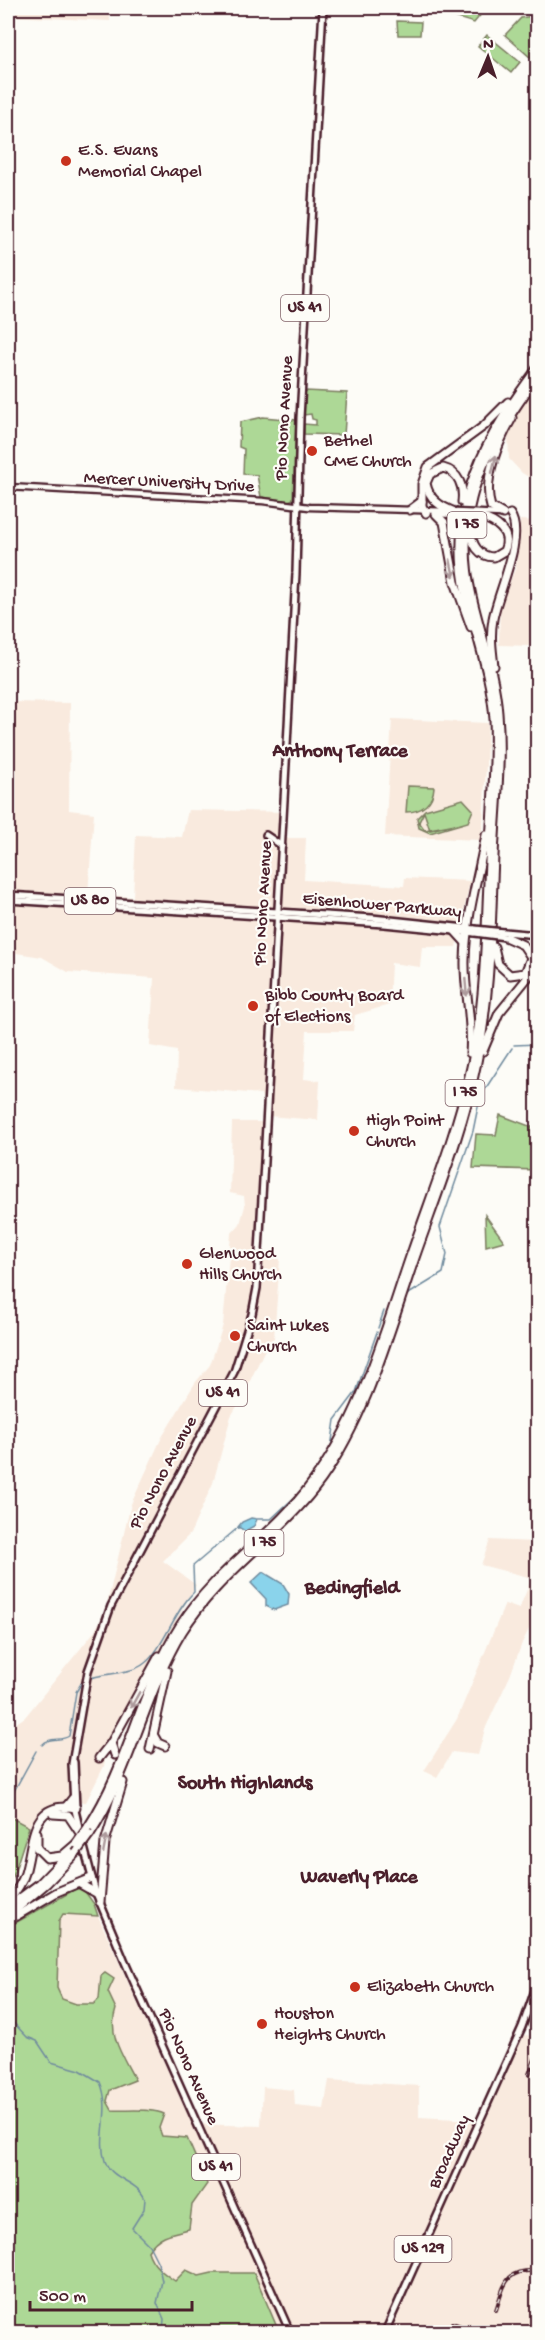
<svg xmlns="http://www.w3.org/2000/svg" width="545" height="2340" viewBox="0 0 545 2340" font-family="'Gochi Hand',sans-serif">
<rect width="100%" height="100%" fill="#fdfcf7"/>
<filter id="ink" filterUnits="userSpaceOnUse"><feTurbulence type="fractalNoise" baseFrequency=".0167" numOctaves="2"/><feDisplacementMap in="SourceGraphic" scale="12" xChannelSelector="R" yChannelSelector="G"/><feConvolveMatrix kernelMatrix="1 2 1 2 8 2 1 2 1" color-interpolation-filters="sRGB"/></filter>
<g filter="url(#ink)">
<g fill="#f9eade">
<polygon points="8,8 110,8 110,21 8,16"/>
<polygon points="537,385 537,482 522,473 509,459 508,437 518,412"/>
<polygon points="520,520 537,521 537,582 532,582 529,646 499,645 500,606 516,567"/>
<polygon points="8,702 70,703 69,810 94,813 88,894 133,897 136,835 182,837 188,810 286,812 285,838 306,838 304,880 404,886 405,878 470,881 456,947 422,947 420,967 391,963 389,1005 355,1015 353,1031 307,1031 304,1079 320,1081 318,1120 268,1116 261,1094 176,1087 177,1051 150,1046 154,978 68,972 42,957 16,953 11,947 8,912"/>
<polygon points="392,719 488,723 483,824 480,840 385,836"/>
<polygon points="232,1122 263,1122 255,1253 280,1259 274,1338 268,1343 241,1400 231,1416 213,1483 190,1534 163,1561 196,1585 107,1746 104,1766 86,1802 61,1803 39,1812 29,1827 8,1816 11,1797 8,1796 8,1729 25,1717 94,1632 105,1612 131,1504 162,1437 195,1383 210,1365 217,1344 223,1325 231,1234 240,1224 245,1206 244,1196 230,1193"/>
<polygon points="537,1511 537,1613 522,1643 510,1676 485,1729 478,1755 452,1752 437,1777 424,1771 457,1719 505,1604 519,1609 532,1578 481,1565 490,1540 536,1542"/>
<polygon points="63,1914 98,1916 192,2124 261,2126 263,2087 294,2090 295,2106 324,2109 329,2080 419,2086 419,2117 475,2120 382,2332 279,2332 254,2273 212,2273 175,2282 154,2266 148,2252 153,2243 165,2234 189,2229 192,2205 207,2184 202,2169 192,2154 187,2139 162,2136 159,2128 164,2114 156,2110 139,2113 112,2110 107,2101 110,2090 134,2080 115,2039 111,2022 116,2009 108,1992 114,1978 101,1976 99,1999 94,2004 76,2004 62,1999 57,1988 59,1921"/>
<polygon points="523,2035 537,2036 537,2332 389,2332"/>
</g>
<g fill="#add896" stroke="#7c7c60" stroke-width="1.5" fill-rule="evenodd">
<polygon points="450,8 486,8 474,23 451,16"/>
<polygon points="532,16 537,18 538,54 531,58 505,35 521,18"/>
<polygon points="397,21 421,22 420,35 398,35"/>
<polygon points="487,35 520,62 511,73 478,46"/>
<polygon points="305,391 347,393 344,435 304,434 304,424 316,425 316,420 312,419 311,414 304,415"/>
<polygon points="263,417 296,420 293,499 289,501 261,497 257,475 243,474 244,449 239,447 240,422"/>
<path d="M408,786L434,787C433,803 422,812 406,812Z"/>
<path d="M463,799L473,810L468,822L430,833L419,828L417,818L425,810ZM424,812L430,830L455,824L425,830L419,822Z"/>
<polygon points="500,1115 532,1127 534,1136 537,1136 537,1170 473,1168 476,1134 496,1135"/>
<polygon points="485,1215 504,1241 486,1246"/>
<polygon points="8,1816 29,1827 11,1883 8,1887"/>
<path d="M81,1886L94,1904L98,1916L63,1914L59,1921L57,1988L62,1999L76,2004H94L99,1999L101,1976L105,1973L114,1979L108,1992L116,2009C107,2035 123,2056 135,2080L110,2090L107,2101L112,2110C127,2111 152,2108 164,2114L159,2128L162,2136L187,2138L207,2184L192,2205L189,2229C171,2233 158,2235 148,2251C152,2265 163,2273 175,2281L186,2270L199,2276L212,2273H254L279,2332H8V1927Z"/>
</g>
<g fill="#8ad3eb" stroke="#708b9e" stroke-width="1.5">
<polygon points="251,1518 257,1519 254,1526 245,1531 238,1527 242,1522"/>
<polygon points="263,1572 283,1584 289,1594 288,1605 274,1610 266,1606 266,1599 251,1583"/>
</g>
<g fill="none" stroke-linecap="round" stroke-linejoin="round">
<g stroke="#708b9e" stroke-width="1.5">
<polyline points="514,1045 538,1044"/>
<polyline points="407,1295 443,1273 447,1254 440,1227 473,1131 480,1097 512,1048"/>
<polyline points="378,1328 384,1311"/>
<polyline points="331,1448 335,1420 356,1392 377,1332"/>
<polyline points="258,1519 271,1519 299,1493"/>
<path d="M90,1678C106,1673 132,1674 145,1663C163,1649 174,1611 194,1592L193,1566L240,1526"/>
<path d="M42,1745C50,1736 60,1742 69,1736L76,1692L82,1682"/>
<polyline points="8,1811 13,1793 36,1751"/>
<path d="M8,2017L27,2037L37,2041L51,2062L80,2070L100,2082C112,2109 97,2137 105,2161C112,2181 137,2180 145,2199L144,2209L132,2228L149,2245L158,2263L162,2281L157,2303L164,2319L163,2332"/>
</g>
<defs>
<g id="secondary">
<polyline points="8,487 263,501 309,507 448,511"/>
<polyline points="480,513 501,514"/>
<polyline points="436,514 455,515"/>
</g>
<g id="primary">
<polyline points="266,835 282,846"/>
<polyline points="8,895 372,918 475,929"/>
<polyline points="8,900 384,924 475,933"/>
<polyline points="504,932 538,935"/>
<polyline points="74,1762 76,1808"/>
<polyline points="80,1831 74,1806 72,1764 88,1671 111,1606 234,1372 252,1314 257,1288 286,764 296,573 300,418 323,8"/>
<polyline points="83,1843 96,1893 124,1960 290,2332"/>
<polyline points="385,2332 522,2027 538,1982"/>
</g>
<g id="highway">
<polyline points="410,510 422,501"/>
<path d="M455,512C441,507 429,500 426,483L430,474L443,468C459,472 464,487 462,502"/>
<polyline points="426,513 422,506 422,484 428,467 484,426 508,402"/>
<polyline points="436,514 444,522 455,582 471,627"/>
<path d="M503,514L491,507C482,480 499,441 512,418"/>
<path d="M471,530C471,544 479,557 494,557L504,551C513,532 495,521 479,517"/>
<path d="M494,666C492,650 490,635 493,619C497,594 526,536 510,514"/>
<polyline points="455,931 465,942"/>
<polyline points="505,937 523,945 531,957"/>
<polyline points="494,947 498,964 510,975 525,973 531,958"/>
<polyline points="483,1051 499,1013 533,971 535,935"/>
<path d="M470,1053C473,1022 464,991 465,960C466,917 478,877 486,835"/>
<polyline points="154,1736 158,1743 165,1746"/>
<polyline points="111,1743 115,1755"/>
<polyline points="150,1749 167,1671"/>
<polyline points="99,1758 111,1743 159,1656"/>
<polyline points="65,1808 73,1798"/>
<polyline points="53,1814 68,1815 80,1833"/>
<path d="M88,1827C129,1764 141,1687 181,1624C216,1569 273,1536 311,1484C363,1415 384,1331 412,1251C432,1193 455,1136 469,1076C486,1006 485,934 489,862C491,815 496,766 494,719C491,676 476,636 466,594C446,503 486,437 538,367"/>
<polyline points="37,1833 37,1848 47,1858 62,1856 76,1844"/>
<path d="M90,1834C131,1772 144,1695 182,1632C219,1572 281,1536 322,1479C369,1412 390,1329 417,1252C439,1190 464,1127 477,1062C491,995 491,925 494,856C496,809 502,760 498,713C495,673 481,635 472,596C451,508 487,445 538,376"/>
<polyline points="80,1884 96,1893"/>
<path d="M8,1901C15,1893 22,1884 25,1873C34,1843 29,1800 76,1808"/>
<polyline points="100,1902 105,1842 123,1782"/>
<polyline points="8,1907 40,1883 69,1853"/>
<polyline points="8,1916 47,1883 76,1853"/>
<polyline points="8,1921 57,1892 91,1878"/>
</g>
</defs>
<use href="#secondary" stroke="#4a1f2b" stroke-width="9"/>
<use href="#primary" stroke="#4a1f2b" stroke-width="10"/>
<use href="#highway" stroke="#4a1f2b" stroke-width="11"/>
<use href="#secondary" stroke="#fdfcf7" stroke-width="4.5"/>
<use href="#primary" stroke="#fdfcf7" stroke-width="5"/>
<use href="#highway" stroke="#fdfcf7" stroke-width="7"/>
<defs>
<g id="rail">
<polyline points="529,2074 538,2052"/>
<polyline points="535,2106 538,2094"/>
<polyline points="536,2300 538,2296"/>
<path d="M496,2310C505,2283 505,2269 538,2271"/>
<polyline points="452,2323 478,2332"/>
</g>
</defs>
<use href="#rail" stroke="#4a1f2b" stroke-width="4"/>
<use href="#rail" stroke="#fdfcf7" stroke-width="1.5" stroke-dasharray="4.5" stroke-linecap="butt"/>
<defs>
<g id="secondary-bridge">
<polyline points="455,512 480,513"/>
<polyline points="455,515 479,517"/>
</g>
<g id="primary-bridge">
<polyline points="475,929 504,932"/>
<polyline points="475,933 505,937"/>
</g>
<g id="highway-bridge">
<polyline points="76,1844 88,1827"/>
<polyline points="76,1853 90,1834"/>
</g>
</defs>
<use href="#secondary-bridge" stroke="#4a1f2b" stroke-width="9" stroke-linecap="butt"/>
<use href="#primary-bridge" stroke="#4a1f2b" stroke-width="10" stroke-linecap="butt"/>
<use href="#highway-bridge" stroke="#4a1f2b" stroke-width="11" stroke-linecap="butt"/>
<use href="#secondary-bridge" stroke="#fdfcf7" stroke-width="4.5"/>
<use href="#primary-bridge" stroke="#fdfcf7" stroke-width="5"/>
<use href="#highway-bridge" stroke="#fdfcf7" stroke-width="7"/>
</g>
<defs><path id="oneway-shaft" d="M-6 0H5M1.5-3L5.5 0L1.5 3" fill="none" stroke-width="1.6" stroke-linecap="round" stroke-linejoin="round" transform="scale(1.5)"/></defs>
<g stroke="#ac999b">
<use href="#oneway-shaft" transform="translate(494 464) rotate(-77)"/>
<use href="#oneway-shaft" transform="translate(452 568) rotate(78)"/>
<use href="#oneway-shaft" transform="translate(466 987) rotate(85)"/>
<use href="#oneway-shaft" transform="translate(135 1700) rotate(119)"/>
<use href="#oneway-shaft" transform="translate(105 1844) rotate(-79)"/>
</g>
</g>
<g fill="#c8321e" stroke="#fdfcf7" stroke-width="2">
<circle cx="66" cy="161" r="6"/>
<circle cx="312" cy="451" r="6"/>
<circle cx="253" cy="1006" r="6"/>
<circle cx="354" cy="1131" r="6"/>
<circle cx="187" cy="1264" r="6"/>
<circle cx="235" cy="1336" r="6"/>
<circle cx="355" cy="1987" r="6"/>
<circle cx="262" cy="2024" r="6"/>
</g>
<g text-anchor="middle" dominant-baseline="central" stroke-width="4.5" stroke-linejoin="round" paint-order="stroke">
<g fill="#fdfcf7" stroke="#806168" stroke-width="1.5">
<rect x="281" y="295" width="48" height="26" rx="4.5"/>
<rect x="447.5" y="512" width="39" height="26" rx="4.5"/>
<rect x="64.5" y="888" width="51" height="26" rx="4.5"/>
<rect x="445.5" y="1080" width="39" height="26" rx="4.5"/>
<rect x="199" y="1380" width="48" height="26" rx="4.5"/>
<rect x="244.5" y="1530" width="39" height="26" rx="4.5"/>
<rect x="192" y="2154" width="48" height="26" rx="4.5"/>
<rect x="394.5" y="2236" width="57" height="26" rx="4.5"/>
</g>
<g font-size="16" font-weight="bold" fill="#4a1f2b">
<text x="305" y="308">US 41</text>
<text x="467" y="525">I 75</text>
<text x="90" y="901">US 80</text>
<text x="465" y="1093">I 75</text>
<text x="223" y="1393">US 41</text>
<text x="264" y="1543">I 75</text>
<text x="216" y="2167">US 41</text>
<text x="423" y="2249">US 129</text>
</g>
<g font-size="18" fill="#4a1f2b" stroke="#fdfcf7" text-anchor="start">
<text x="78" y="151">E.S. Evans<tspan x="78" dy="21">Memorial Chapel</tspan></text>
<text x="324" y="441">Bethel<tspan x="324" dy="21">CME Church</tspan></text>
<text x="265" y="996">Bibb County Board<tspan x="265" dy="21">of Elections</tspan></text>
<text x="366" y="1121">High Point<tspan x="366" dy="21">Church</tspan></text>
<text x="199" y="1254">Glenwood<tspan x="199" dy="21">Hills Church</tspan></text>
<text x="247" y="1326">Saint Lukes<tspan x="247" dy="21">Church</tspan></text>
<text x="367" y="1987">Elizabeth Church</text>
<text x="274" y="2014">Houston<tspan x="274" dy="21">Heights Church</tspan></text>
</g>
<g font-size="18" fill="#4a1f2b" stroke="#fdfcf7">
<text transform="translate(285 418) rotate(-87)">Pio Nono Avenue</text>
<text transform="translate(169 483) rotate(3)">Mercer University Drive</text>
<text transform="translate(264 903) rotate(-87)">Pio Nono Avenue</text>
<text transform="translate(382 906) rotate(5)">Eisenhower Parkway</text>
<text transform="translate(164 1473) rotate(-62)">Pio Nono Avenue</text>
<text transform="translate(188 2067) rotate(66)">Pio Nono Avenue</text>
<text transform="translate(450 2152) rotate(-66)">Broadway</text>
</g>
<g font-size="20" font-weight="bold" fill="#4a1f2b" stroke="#fdfcf7">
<text x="340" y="752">Anthony Terrace</text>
<text x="352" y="1589">Bedingfield</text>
<text x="245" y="1784">South Highlands</text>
<text x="359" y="1878">Waverly Place</text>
</g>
</g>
<rect width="545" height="2340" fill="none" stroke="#fdfcf7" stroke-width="30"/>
<rect x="15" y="15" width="515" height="2310" fill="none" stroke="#4a1f2b" stroke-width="2" filter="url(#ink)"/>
<g transform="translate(488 57) rotate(2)" stroke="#fdfcf7" stroke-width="4.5" paint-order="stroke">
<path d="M0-4.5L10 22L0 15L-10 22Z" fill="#4a1f2b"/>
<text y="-9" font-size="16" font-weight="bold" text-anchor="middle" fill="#4a1f2b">N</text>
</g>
<path d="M30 2301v9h162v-9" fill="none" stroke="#4a1f2b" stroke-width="3"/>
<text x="39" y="2301" font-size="18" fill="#4a1f2b" stroke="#fdfcf7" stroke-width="4.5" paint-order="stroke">500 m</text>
</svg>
